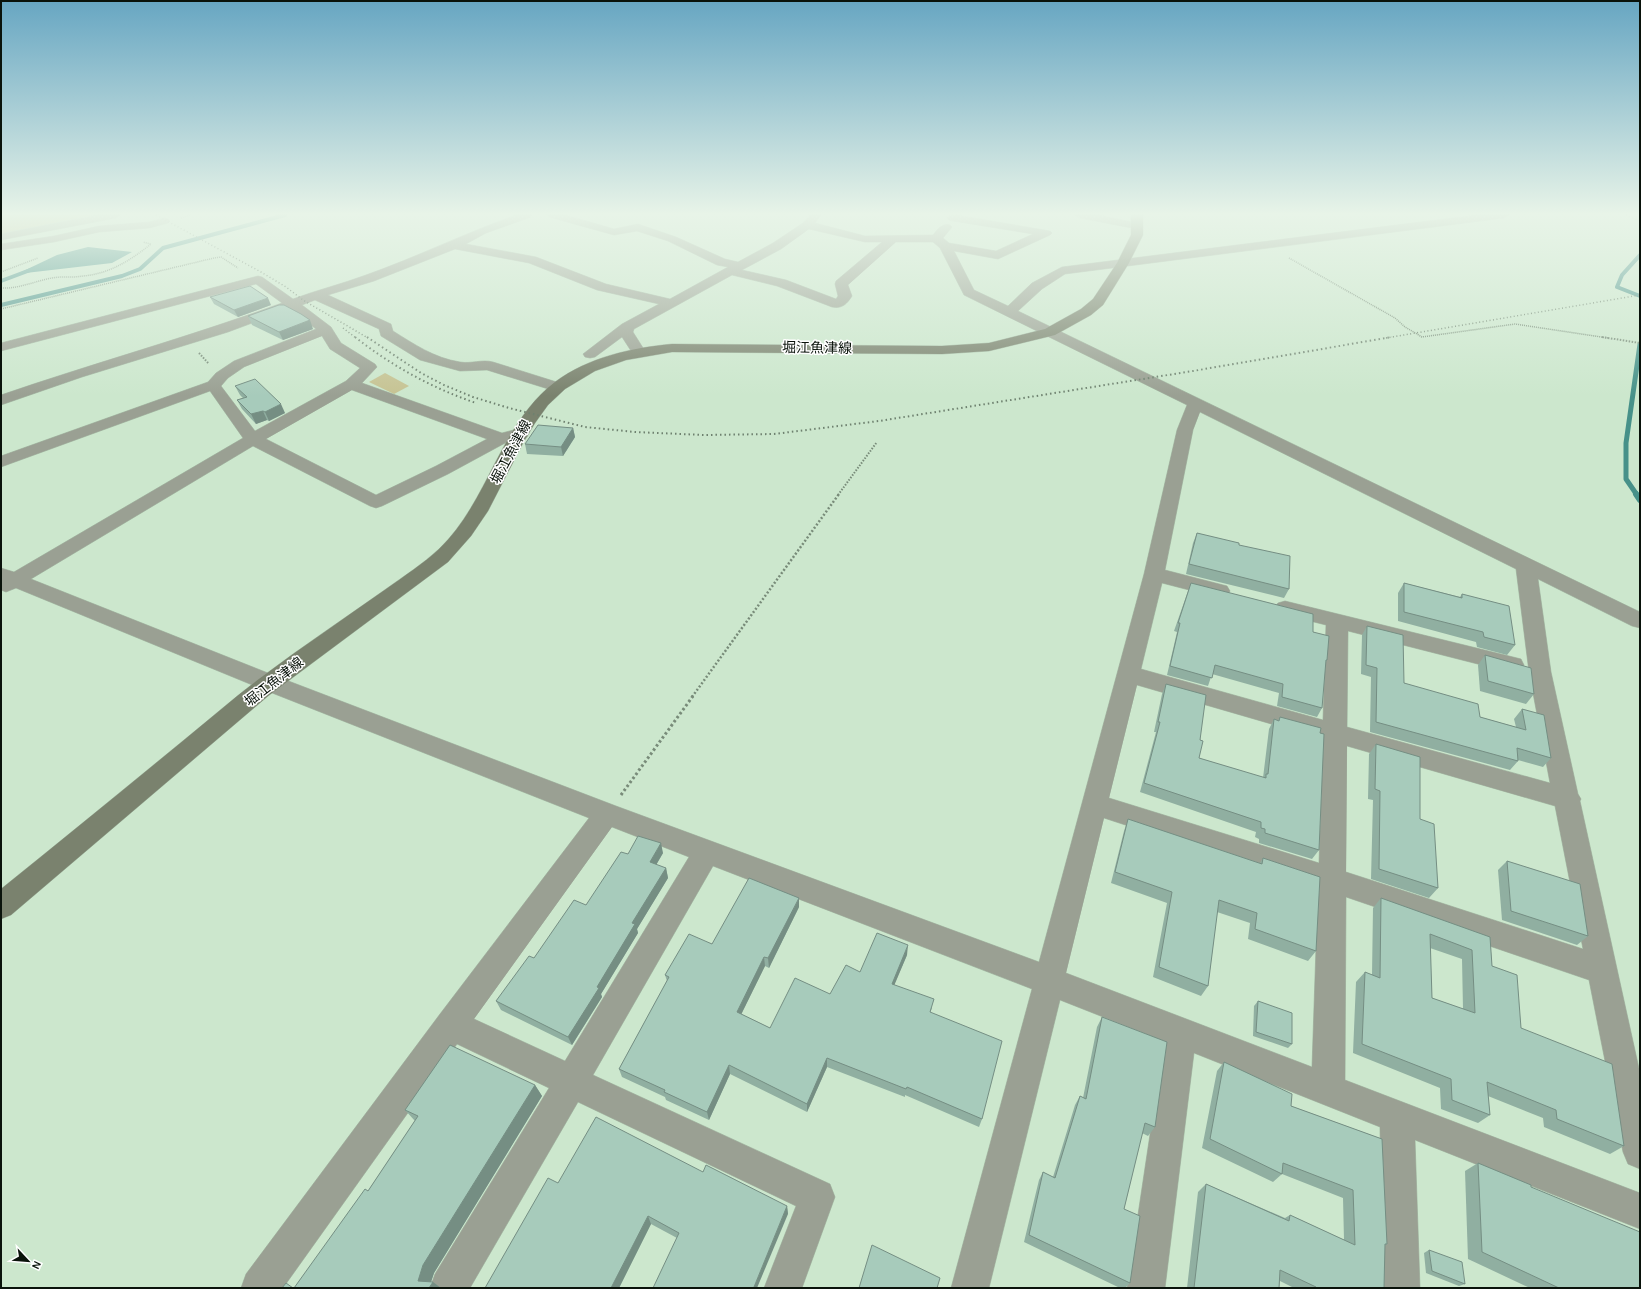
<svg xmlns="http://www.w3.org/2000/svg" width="1641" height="1289" viewBox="0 0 1641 1289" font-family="Karla,'Noto Sans JP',sans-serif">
<rect width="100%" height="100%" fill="#cce7cd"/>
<g fill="#c6c393">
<polygon points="1,215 108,215 1,236"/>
<polygon points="385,373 409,386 394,394 369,382"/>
</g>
<polygon fill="#479189" points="88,247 132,252 112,263 17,274 57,255"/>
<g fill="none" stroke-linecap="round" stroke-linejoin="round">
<g stroke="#479189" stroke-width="4">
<polyline points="1640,255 1622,275 1617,287 1640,296"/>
<polyline points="1,281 33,269"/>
<polyline points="1,305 122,276 140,269 163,248 285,215"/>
</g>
<polyline stroke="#479189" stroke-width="5" points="1637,495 1626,479 1626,443 1640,344"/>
<polyline stroke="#479189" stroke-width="6" points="1636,494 1640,500"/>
<defs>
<polygon id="pedestrian" points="165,218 168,219 170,221 168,223 149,228 99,232 54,242 1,250 1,244 54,236 99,226 149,222"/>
<g id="minor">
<polygon points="97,215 121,215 116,218 1,240 1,234"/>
<path d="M516,215H532L531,217L486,233L466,244L536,257L606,284L670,299L728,267L717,265L668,241L637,231L614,235L549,217L548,215H566L614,229L638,224L676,237L725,259L738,262L773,243L803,223L810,215H821L815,223L865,236L933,235C938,229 942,223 950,225L952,227L943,238L949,243L996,251L1033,234L953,221L949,220L947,218L949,216L957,215L1050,231L1052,233L1050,235L998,259L954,251L974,290L1008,306L1032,283L1062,267L1476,215H1509L1504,218L1065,274L1042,289L1018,311L1640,612V628L1632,626L1538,579L1551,672L1578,794L1581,799L1580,801L1640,1073V1169L1628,1164L1623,1152L1589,980L1346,897L1345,1080L1640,1193V1229L1415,1140L1420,1288H1382L1380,1127L1194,1053L1165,1288H1127L1164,1041L1060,1000L989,1288H951L1032,989L713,866L593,1075L830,1184L835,1197L802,1288H764L796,1206L578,1102L470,1288H430L435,1274L549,1088L457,1044L283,1288H241L246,1274L440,1014L589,818L262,689L16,588L6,592L1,590V568L14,572L243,438L210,391L1,467V456L208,382L216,373L234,361L316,329L290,309L228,332L82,377L1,405V395C94,363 189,337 282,303L256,284L1,351V343L258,276L262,277L293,299C317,290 342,284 366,275C417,257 465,233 516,215ZM809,229L865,242H882L836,281L835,284L838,296L836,299L786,280L742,270L781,249ZM896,242H933L940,248L964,295L1187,405L1177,430L1144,574L1039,962L616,806L278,677L31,579L253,446L370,506L376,508L382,506L448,474L507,442L527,437L529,433L527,429L521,428L502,433L362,383L377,367L375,364L341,343L331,327L302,305L315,300L379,329L381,336L420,360L460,371L487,370L558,392L563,390L566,387L563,384L493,362C482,359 471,364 460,362C434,358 414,344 393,331L391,324L328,295L374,281L455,249L529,263L597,290L659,304L622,324L583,354L585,357L590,358L595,357L622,337L633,354L638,355L643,354L645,351L633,332L634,329L732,275L777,286L832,307C842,309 847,304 852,296L848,285ZM322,336L330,349L360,368L346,381L255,431L221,386L228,378L244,367ZM352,390L487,439L436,466L376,495L266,439ZM1200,412L1516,569L1529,672L1550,783L1347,727L1348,631L1513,673L1521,671L1524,665L1521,659L1513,657L1285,601L1278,603L1274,608L1278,613L1326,625L1323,720L1141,669L1162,583L1220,598L1227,596L1230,591L1227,586L1165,570L1193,430ZM1137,685L1323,739L1319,863L1109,798ZM1347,746L1555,806L1583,949L1346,872ZM1104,818L1318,888L1312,1067L1066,973ZM612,827L689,857L565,1061L474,1019Z"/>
<polygon points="1075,215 1099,215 1137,223 1141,224 1143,226 1141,228 1137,229 1080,218"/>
</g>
<path id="secondary" d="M1131,215H1143V235L1129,263L1103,305L1091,315L1055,335L989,351L942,354L672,352L626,360L595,371L565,389L548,405L535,423L523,443L488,511L471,536L448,562L268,696L11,915L1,919V889C62,840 123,790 184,740C210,719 236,696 263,676C303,646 345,618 386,589C404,576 423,564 439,549C489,501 499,425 555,382C589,357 631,348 672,344L942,346L989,343L1045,329L1081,309L1093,299L1117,263L1131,235Z"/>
</defs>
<use href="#pedestrian" stroke="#a9c1aa" stroke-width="1"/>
<use href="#minor" stroke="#a9c1aa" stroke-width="1"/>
<use href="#secondary" stroke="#a9c1aa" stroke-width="1"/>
<g stroke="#788b79" stroke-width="1.5" stroke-dasharray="1 1" stroke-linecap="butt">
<polyline points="181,218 190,215"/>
<polyline points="1289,258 1395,318 1405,327 1422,337 1515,324 1608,338"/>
<polyline points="1,272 38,258"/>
<path d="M1,288C19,289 35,281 52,278C62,276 72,278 83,276C109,274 131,260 151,244L143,242"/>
<polyline points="1,309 214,258 221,257 238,268"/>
</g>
<g stroke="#788b79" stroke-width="2" stroke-dasharray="1.5 1.5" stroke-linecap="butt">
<polyline points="1602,337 1640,343"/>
<polyline points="199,353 209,364"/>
<polyline points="1,377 1,380"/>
<polyline points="838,495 877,442"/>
</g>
<polyline stroke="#788b79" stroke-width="2.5" stroke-dasharray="2 2" stroke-linecap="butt" points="692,697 839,494"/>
<polyline stroke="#788b79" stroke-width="3" stroke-dasharray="2.5 2.5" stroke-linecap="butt" points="621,795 693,696"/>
<use href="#pedestrian" fill="#9aa093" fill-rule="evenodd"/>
<use href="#minor" fill="#9aa093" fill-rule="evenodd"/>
<use href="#secondary" fill="#7a826e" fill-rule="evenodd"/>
<g stroke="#6e816f" stroke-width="1.5" stroke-dasharray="1 2.5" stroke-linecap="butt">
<polyline points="156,215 261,272 286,287 303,300 368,338"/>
<polyline points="1626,215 1640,221"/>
<polyline points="343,328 356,338"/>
<polyline points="1386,338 1640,295"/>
</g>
<g stroke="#6e816f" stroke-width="2" stroke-dasharray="1.5 3" stroke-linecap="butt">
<path d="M355,337C392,366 432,388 476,403"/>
<polyline points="367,337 421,373 444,385 473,397 509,408 585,427 635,432 704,435 774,434 879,421 1193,371 1392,337"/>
</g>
</g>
<g fill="#90afa1" fill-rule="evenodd">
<polygon points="210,297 271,305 238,317 214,304"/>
<polygon points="248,316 313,329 283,340 252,325"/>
<polygon points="235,386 285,413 269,421 267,420 256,424 242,409 237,400 243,398 240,395"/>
<polygon points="573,428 575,437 563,456 527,454 525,444"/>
<polygon points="1197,533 1239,545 1289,589 1284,598 1186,574 1193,543"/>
<polygon points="1404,583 1460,597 1462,594 1515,645 1507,655 1477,647 1476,642 1398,621 1398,593"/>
<polygon points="1188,591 1313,632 1327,660 1325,664 1322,708 1317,717 1277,706 1279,693 1212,674 1208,686 1167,675 1177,632 1174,631"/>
<polygon points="1367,626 1404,683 1480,717 1516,727 1514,719 1522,709 1551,758 1543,767 1518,760 1518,761 1510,770 1370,732 1371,677 1361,674 1362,635"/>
<polygon points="1485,655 1534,694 1526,704 1480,691 1478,665"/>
<polygon points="1166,684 1200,740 1199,758 1263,778 1269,729 1274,719 1278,720 1280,717 1319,850 1312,859 1259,843 1259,839 1255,837 1256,832 1140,792 1156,732 1154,732 1162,694"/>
<polygon points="1376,744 1420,819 1438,888 1429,898 1371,879 1373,800 1368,799 1369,754"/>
<polygon points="1128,819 1260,863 1263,858 1316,951 1308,961 1248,939 1250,923 1217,912 1208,986 1201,996 1153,977 1167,903 1111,883 1124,831"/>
<polygon points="663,853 656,865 666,868 668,878 637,929 638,933 601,994 602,997 572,1045 501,1010 496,1001 534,958 586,905 628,854"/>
<polygon points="1507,861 1588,936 1577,945 1502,920 1498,870"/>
<path d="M1381,898L1490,937L1492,966L1521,1028L1624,1146L1610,1154L1544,1127L1543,1118L1488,1096L1490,1115L1478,1123L1441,1109L1440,1088L1353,1053L1356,982L1365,972L1372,975L1373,908ZM1430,948L1462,959L1463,1009L1432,998Z"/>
<polygon points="799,907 769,968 765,966 741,1014 770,1028 830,994 860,972 907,955 894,985 932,1008 930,1013 982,1119 979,1127 905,1095 905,1097 827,1067 807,1112 730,1074 709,1120 666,1100 665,1097 622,1077 619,1069 667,981 665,975 712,944"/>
<polygon points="1258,1001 1292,1044 1288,1048 1253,1036 1254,1006"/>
<polygon points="1102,1017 1155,1127 1148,1136 1142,1133 1124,1209 1130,1283 1125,1288 1120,1288 1024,1242 1039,1180 1043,1172 1053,1177 1075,1105 1080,1096 1083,1098 1097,1027"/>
<polygon points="1224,1062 1291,1106 1382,1139 1387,1244 1385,1246 1384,1288 1294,1288 1280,1281 1279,1288 1187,1288 1198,1192 1206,1184 1285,1218 1290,1215 1344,1240 1343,1198 1282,1174 1273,1182 1202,1148 1217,1071"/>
<polygon points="535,1085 542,1096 434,1273 431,1282 433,1282 441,1288 282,1288 294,1288 368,1191 415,1121 405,1110"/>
<polygon points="1478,1163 1531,1187 1640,1288 1530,1288 1468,1259 1465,1171"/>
<polygon points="703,1172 787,1206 788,1214 677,1238 651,1224 619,1288 485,1288 558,1183"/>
<polygon points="1429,1250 1465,1284 1459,1286 1426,1273 1424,1253"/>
</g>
<g fill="#758e83">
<polygon points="268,298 271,305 238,317 234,310"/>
<polygon points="310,320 313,329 283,340 279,332"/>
<polygon points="281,404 285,413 269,421 265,412"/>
<polygon points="263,411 267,420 256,424 251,414"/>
<polygon points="573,428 575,437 563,456 561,447"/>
<polygon points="661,843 663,853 652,872 650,862"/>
<polygon points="666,868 668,878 637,929 638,933 601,994 602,997 572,1045 568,1037 597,987 632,923"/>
<polygon points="799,898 799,907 769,968 768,958"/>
<polygon points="908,945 907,955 891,993 892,984"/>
<polygon points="764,957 765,966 738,1021 737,1012"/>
<polygon points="827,1058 827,1067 807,1112 807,1104"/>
<polygon points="729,1065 730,1074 709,1120 707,1112"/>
<polygon points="535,1085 542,1096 434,1273 429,1288 418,1281 423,1265"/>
<polygon points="787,1206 788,1214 757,1288 754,1288 754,1287"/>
<polygon points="648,1216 651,1224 619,1288 611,1288"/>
<polygon points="433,1282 441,1288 429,1288"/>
</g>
<g fill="#a7cbbb" stroke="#758e83" fill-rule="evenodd">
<polygon points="250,286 268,298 234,310 210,297"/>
<polygon points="279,305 284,305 301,314 310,320 279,332 248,316"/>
<polygon points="255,379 281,404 265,412 263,411 251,414 237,400 247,397 235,386"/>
<polygon points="538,425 573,428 561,447 525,444"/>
<polygon points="1197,533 1239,543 1239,545 1290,556 1289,589 1189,564"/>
<polygon points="1191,583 1313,614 1313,632 1329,636 1327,660 1326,660 1322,708 1282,697 1283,684 1215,665 1212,678 1170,666 1180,623 1178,623"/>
<polygon points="1404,583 1462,598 1462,594 1509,606 1515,645 1484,637 1483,632 1404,612"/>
<polygon points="1367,626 1403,635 1404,683 1478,704 1480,717 1526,730 1522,709 1544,715 1551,758 1517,748 1518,761 1376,722 1377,668 1366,665"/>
<polygon points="1485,655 1531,668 1534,694 1488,681"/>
<polygon points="1166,684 1206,695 1200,740 1203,741 1199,758 1266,778 1266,774 1268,774 1274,719 1279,721 1280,717 1321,728 1320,733 1324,734 1319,850 1265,833 1265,829 1261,828 1261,822 1144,783 1160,722 1158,722"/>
<polygon points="1376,744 1420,757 1420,819 1434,824 1438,888 1379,869 1380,791 1375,789"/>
<polygon points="1128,819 1262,864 1263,858 1320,877 1316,951 1255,929 1257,913 1219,900 1208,986 1159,967 1172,892 1115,872"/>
<polygon points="638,836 661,843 650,862 666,868 632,923 635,924 597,987 599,988 568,1037 496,1001 529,956 534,958 574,900 586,905 621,852 628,854"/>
<polygon points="1507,861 1580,884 1588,936 1511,911"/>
<polygon points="749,878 799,898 768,958 764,957 737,1012 770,1028 795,978 830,994 846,965 860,972 877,933 908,945 892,984 934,999 930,1012 1002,1041 982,1119 907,1087 906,1089 827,1058 807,1104 729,1065 707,1112 664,1092 665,1090 619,1069 669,977 665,975 689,934 712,944"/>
<path d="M1381,898L1490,937L1492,966L1517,975L1521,1028L1612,1064L1624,1146L1557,1119L1556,1110L1487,1082L1490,1115L1452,1100L1451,1079L1362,1044L1365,972L1380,978ZM1430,934L1472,950L1475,1013L1432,998Z"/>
<polygon points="1258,1001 1292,1013 1292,1044 1256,1032"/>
<polygon points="1102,1017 1167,1042 1155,1127 1145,1123 1124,1209 1140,1216 1130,1283 1029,1235 1043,1172 1055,1178 1080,1096 1086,1099"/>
<polygon points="450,1045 535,1085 423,1265 418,1281 433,1282 429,1288 294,1288 365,1189 368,1191 418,1116 405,1110"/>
<polygon points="1224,1062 1292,1094 1291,1106 1382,1139 1387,1244 1385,1244 1384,1288 1316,1288 1316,1287 1280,1270 1279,1288 1194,1288 1206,1184 1289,1221 1290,1215 1355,1245 1353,1190 1283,1163 1282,1174 1210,1139"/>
<polygon points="596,1117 703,1172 706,1165 787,1206 754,1287 756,1288 653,1288 679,1233 648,1216 611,1288 485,1288 548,1178 558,1183"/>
<polygon points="1478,1163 1531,1185 1531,1187 1640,1232 1640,1288 1559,1288 1482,1252"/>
<polygon points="872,1245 940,1278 937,1288 859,1288"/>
<polygon points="1429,1250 1462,1262 1465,1284 1432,1271"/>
<polygon points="286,1283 293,1288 282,1288"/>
</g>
<linearGradient id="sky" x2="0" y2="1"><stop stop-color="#67a6c2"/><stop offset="0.54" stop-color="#e8f4e8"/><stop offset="1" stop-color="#e8f4e8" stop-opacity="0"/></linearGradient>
<rect width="1641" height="396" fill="url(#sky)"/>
<g text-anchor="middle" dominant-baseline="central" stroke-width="3" stroke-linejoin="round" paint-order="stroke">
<g font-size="14" fill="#0a130b" stroke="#fff">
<text transform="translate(817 348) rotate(1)">堀江魚津線</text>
<text transform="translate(511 452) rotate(-62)">堀江魚津線</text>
<text transform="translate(274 682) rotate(-38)">堀江魚津線</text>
</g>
</g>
<rect width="1641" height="1289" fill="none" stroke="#0a130b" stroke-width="4"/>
<g transform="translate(28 1261) rotate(116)" stroke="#ffffff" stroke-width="3" paint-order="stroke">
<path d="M0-3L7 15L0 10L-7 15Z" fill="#0a130b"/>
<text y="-6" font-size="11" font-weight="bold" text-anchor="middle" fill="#0a130b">N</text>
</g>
</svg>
